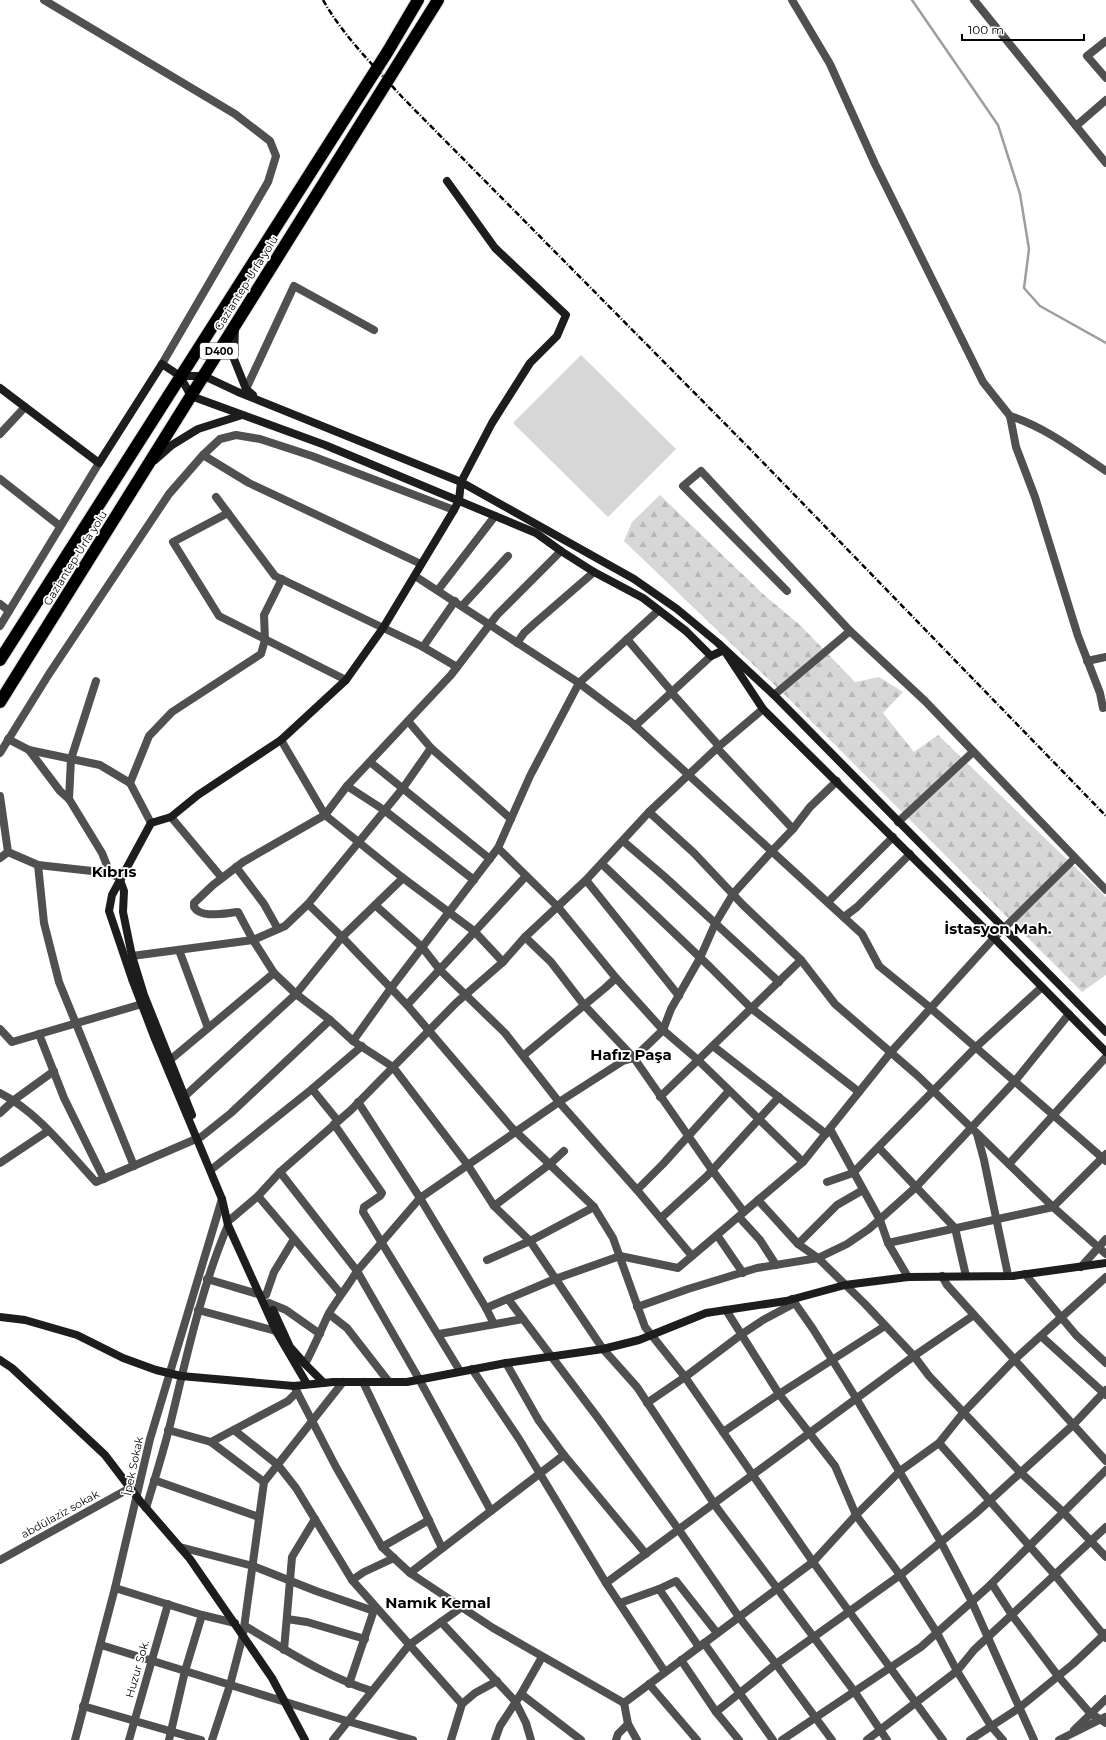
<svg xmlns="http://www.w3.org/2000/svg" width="1106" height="1740" viewBox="0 0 1106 1740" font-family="Montserrat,sans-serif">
<defs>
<pattern id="forest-firs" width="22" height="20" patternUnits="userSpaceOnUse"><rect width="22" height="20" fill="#d7d7d7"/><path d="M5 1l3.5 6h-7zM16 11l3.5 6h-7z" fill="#b7b7b7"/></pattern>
</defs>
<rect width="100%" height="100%" fill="#fff"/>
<polygon fill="url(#forest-firs)" points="660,495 764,595 800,625 855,682 879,677 903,692 883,713 914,752 938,735 1106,897 1106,975 1082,992 787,697 624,541 632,522"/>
<polygon fill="#d7d7d7" points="581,355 676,449 608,517 513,423"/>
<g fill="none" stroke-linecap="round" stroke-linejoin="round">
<polyline stroke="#9e9e9e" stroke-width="2.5" points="912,0 998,125 1020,194 1029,249 1024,288 1040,306 1106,343"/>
<defs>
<g id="highway">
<polyline points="0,660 388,51 418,0"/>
<polyline points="0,702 438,0"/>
</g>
</defs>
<use href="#highway" stroke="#dbdbdb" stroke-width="14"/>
<g stroke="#505050" stroke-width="8">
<polyline points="44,0 235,114 270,141 276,156 268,182 162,364"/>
<polyline points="792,0 830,64 875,164 983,382 1010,416 1016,447 1035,497 1078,636 1100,693 1103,708"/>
<polyline points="974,0 1106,163"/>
<polyline points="1106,41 1087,56 1106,78"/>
<polyline points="1076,126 1106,100"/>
<polyline points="246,389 294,286 374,330"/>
<path d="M1010,416C1045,427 1076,451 1106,471"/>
<polyline points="0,434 25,407"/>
<polyline points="203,455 249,483 421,564"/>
<polyline points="0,479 60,526"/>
<polyline points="216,497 275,576 423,647 457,667"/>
<polyline points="228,513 173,542 219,616 346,680"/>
<path d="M561,551L497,615L451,675L347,786L325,815L243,862L213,885L194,903V907C201,919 225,913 238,912L253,940L274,973L296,994L330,1020L353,1041L393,1067L467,1164L494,1206L530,1241L603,1349L637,1387L717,1508L854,1691L887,1740"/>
<polyline points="415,576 579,683 632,723 862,934 879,966 927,1005 1106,1161"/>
<polyline points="438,590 495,516"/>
<polyline points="787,591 683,486 701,471 850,631 925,701 1106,890"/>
<polyline points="0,604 9,611"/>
<polyline points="462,606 508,556"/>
<polyline points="0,626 99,463"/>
<polyline points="627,639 672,692"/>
<polyline points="517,643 524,633 535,623 594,572"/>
<polyline points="423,647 455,601"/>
<polyline points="1087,661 1106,657"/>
<polyline points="671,692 719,746"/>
<polyline points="774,695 850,631"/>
<polyline points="408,721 431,748 511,819"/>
<polyline points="635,726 711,656"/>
<polyline points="8,739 29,750 100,765 130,783"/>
<polyline points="281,740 325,815 403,878 474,931 503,962"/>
<polyline points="717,748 793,829"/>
<polyline points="29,750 60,791 69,799 102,853 110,873 121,879"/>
<polyline points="0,753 49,674 169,494 203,455 220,439 236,435 260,439 312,456 454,510"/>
<polyline points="370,762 490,859"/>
<polyline points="347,786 384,810 474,880"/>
<polyline points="0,796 8,852"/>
<polyline points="69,799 71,759 96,681"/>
<polyline points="649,812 694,853 743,905 801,960 835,1004 918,1076 1053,1207 1106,1254"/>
<polyline points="171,817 222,878"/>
<polyline points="898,822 973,752"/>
<polyline points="151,823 130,783 149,736 172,712 261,654 265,640 264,615 282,579"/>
<polyline points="623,841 665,877 779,982"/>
<polyline points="498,848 558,907 616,978 663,1030 698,1060 803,1162"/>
<polyline points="0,858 8,852 38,865 110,873"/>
<polyline points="602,864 710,967 751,1008 859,1092"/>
<polyline points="38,865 44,923 59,982 134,1166"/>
<polyline points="236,867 264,904 278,929"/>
<polyline points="586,880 679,996"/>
<polyline points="828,902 893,837"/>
<polyline points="308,904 342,937 407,1005 512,1128 594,1207 613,1238 645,1327 685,1377 813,1562 943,1740"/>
<polyline points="375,905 422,947 440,970 505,1033 559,1102 637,1190 692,1256"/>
<polyline points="844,917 857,907 910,854"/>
<polyline points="525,937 551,962 584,1005 634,1058 712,1170 744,1212"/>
<polyline points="179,950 208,1028"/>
<polyline points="132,956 253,940 285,926 308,904 403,788 431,748"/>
<polyline points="407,1005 526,876"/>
<polyline points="0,1029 12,1042 142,1004"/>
<polyline points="39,1034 64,1098 104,1179"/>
<polyline points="353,1041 391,988 498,848 530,776 579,683 658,611"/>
<polyline points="713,1046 826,1134"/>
<polyline points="524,1055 605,988 616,978"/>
<polyline points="170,1060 274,973"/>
<polyline points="312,1089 338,1121"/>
<path d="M0,1093C37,1111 68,1152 96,1182L196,1139"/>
<polyline points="185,1096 296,994 342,937 403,878"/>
<polyline points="660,1097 801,960"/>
<polyline points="358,1102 420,1198 486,1308 494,1324"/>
<polyline points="0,1113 14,1100 54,1071"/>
<polyline points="334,1124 382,1193 380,1196 364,1207 363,1212 460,1371"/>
<polyline points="830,1129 880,1220 888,1243 908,1277"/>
<polyline points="977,1134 984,1160 1008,1275"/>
<polyline points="201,1137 231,1113 330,1020"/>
<polyline points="879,1148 955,1228 966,1276"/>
<polyline points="0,1163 48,1131"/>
<polyline points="1009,1164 1106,1057"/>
<polyline points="212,1169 312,1089 362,1046"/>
<polyline points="280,1172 357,1271 419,1379 491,1511"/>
<polyline points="827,1182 853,1173 976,1047 1042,987"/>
<polyline points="637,1190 663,1164 729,1091"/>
<polyline points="258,1196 341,1294"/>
<polyline points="758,1200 798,1244 818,1258 865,1304 914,1356 929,1376 1020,1472 1063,1512 1106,1557"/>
<polyline points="494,1206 550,1164 564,1151"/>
<polyline points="739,1217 760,1240 776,1265"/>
<polyline points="661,1218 707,1176 779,1097"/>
<polyline points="231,1219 258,1196 280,1172 351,1110 456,1003 503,962 525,937 586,880 649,812 717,748 763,709"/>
<polyline points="717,1235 743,1273"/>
<polyline points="888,1243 1053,1207 1106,1154"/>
<polyline points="798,1244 837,1205 863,1190"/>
<polyline points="487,1260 530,1241 594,1207"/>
<polyline points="1081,1267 1106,1239"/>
<polyline points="1025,1274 1076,1335 1106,1363"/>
<polyline points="942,1276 947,1285 1106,1461"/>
<polyline points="207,1279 261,1295"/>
<polyline points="266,1295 274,1272 294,1239"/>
<polyline points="508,1299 598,1418 679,1530 739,1617 776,1664 832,1740"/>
<polyline points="792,1299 813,1329 856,1398 941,1542 972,1602 1034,1740"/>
<polyline points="269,1303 286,1310 320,1334"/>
<polyline points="637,1307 688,1289 757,1268 818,1258 847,1244 869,1229 916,1187 1015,1081 1069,1014"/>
<polyline points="486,1308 555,1279 620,1256 678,1268 803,1162 891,1052 994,938 1075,858"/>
<polyline points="198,1310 276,1331"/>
<polyline points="726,1310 779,1394 835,1466 856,1515 900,1575 937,1633 957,1671 991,1726 1003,1740"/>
<polyline points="329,1314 347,1328 389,1382"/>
<polyline points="439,1334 523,1319"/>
<polyline points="1041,1336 1106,1395"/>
<polyline points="506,1363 539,1421 564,1455 646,1554"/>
<path d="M305,1364C314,1347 321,1330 329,1313C338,1298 349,1285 357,1271L420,1198L559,1102L623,1061L634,1058L663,1030L671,1009L700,958L715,924L733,894L771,852L793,829L810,807L837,781"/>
<polyline points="472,1369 519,1439 606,1583 665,1672"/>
<polyline points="363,1382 442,1548"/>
<polyline points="294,1386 336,1467 382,1547 410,1573 493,1628 624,1703 628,1724 637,1740"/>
<polyline points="647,1403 685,1377 742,1334 763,1320 795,1303"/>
<polyline points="168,1430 211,1442 264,1482"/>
<polyline points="234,1430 278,1465 296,1488 352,1580 462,1704"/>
<polyline points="723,1432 779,1394 885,1326"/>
<polyline points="211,1442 288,1401 297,1392"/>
<polyline points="939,1443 1055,1575 1106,1638"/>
<polyline points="154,1480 259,1517"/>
<path d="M146,1508C154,1482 162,1456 169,1429C186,1360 200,1291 228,1225"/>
<polyline points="180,1547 253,1566 316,1591 374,1611"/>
<polyline points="382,1547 429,1520"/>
<polyline points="0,1560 130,1488"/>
<polyline points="410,1573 564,1455"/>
<polyline points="352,1580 364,1572 394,1558"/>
<polyline points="606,1583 914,1356 974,1315"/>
<polyline points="992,1584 1012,1615 1058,1676 1090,1713 1106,1723"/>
<polyline points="115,1588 202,1615 235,1623"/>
<polyline points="659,1589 676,1581 717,1633"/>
<polyline points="620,1603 659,1589 699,1647"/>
<polyline points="287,1619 307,1622 365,1639"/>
<polyline points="441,1622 515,1701 526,1723 531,1740"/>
<path d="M245,1626C286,1650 326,1677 372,1691"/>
<polyline points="704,1643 773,1740"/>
<polyline points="101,1645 347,1721 413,1740"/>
<polyline points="284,1650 292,1557 315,1519"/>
<polyline points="681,1660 716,1712 739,1740"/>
<polyline points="349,1684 375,1607"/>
<polyline points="649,1684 697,1740"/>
<polyline points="521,1694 581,1740"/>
<polyline points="624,1703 813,1562 856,1515 900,1471 939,1443 963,1413 1014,1360 1106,1277"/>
<polyline points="83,1706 201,1740"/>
<polyline points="716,1712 776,1664 903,1573 975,1514 1073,1425 1106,1390"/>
<polyline points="1074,1730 1106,1699"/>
<polyline points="75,1740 115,1588 150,1439 222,1199"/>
<polyline points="129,1740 168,1604"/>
<polyline points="169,1740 185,1671 202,1615"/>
<polyline points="212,1740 230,1685 243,1635 264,1482 343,1382"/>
<polyline points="333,1740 409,1645 462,1607"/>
<polyline points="451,1740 462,1704 475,1693 497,1681"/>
<polyline points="495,1740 500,1726 521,1694 542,1657"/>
<polyline points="616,1740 618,1734 628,1724"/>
<polyline points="782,1740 921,1647 987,1588 1106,1470"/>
<polyline points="867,1740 957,1671 974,1650 1106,1527"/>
<polyline points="970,1740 1019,1708 1073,1664 1106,1633"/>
<polyline points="1059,1740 1105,1717"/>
</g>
<g stroke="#1d1d1d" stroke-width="8">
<polyline points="235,327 234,359 246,389 253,395"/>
<polyline points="180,376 204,376 238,392 461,482 634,579 677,609 718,643 774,695 1106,1032"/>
<polyline points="0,388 99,463 162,364 180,376 191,396 325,445 536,533 561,551 594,572 643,598 686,631 711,656 724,650 763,709 994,938 1106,1052"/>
<polyline points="155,460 172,445 198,429 242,415"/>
<polyline points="120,880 124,891 123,912 132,956 144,995 192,1115"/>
<polyline points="273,1310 290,1347 305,1364 324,1383"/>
<polyline points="0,1317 25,1320 77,1335 123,1358 156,1370 181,1376 294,1386 333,1382 407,1382 506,1363 603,1349 639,1340 706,1313 786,1301 845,1285 908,1277 1013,1276 1106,1263"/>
<polyline points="0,1360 12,1368 105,1455 140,1501 190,1559 272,1678 305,1740"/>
<polyline points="307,1384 276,1331 228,1225 222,1199 155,1039 132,979 109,911 112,895 151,823 171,817 198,795 281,740 346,680 383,628 454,510 459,500 461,482 492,423 530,363 557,336 566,315 495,248 447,181"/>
</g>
<use href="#highway" stroke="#000" stroke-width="12"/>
<path stroke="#000" stroke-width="2.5" stroke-dasharray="6 2 1 2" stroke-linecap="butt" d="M323,0C344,37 375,67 403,98L750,449L1106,816"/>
</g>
<g text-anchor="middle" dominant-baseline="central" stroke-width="3.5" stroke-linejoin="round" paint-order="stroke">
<rect fill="#fff" stroke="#4c4c4c" stroke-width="1" x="200" y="343" width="38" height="16" rx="3"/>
<g font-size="10" font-weight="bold" fill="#000">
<text x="219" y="351">D400</text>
</g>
<g font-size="11" fill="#000" stroke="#fff">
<text transform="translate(246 283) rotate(-58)">Gaziantep-Urfa yolu</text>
<text transform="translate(75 558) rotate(-58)">Gaziantep-Urfa yolu</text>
<text transform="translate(133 1466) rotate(-78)">İpek Sokak</text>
<text transform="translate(60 1514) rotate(-29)">abdülaziz sokak</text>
<text transform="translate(137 1669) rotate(-74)">Huzur Sok.</text>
</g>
<g font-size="15" font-weight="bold" fill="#000" stroke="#fff">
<text x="114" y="871">Kıbrıs</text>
<text x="998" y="928">İstasyon Mah.</text>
<text x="631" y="1054">Hafız Paşa</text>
<text x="438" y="1602">Namık Kemal</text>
</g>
</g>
<path d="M962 34v6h122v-6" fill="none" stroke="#000000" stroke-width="2"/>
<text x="968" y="34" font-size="12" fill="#000000" stroke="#ffffff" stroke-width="3" paint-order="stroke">100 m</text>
</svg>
